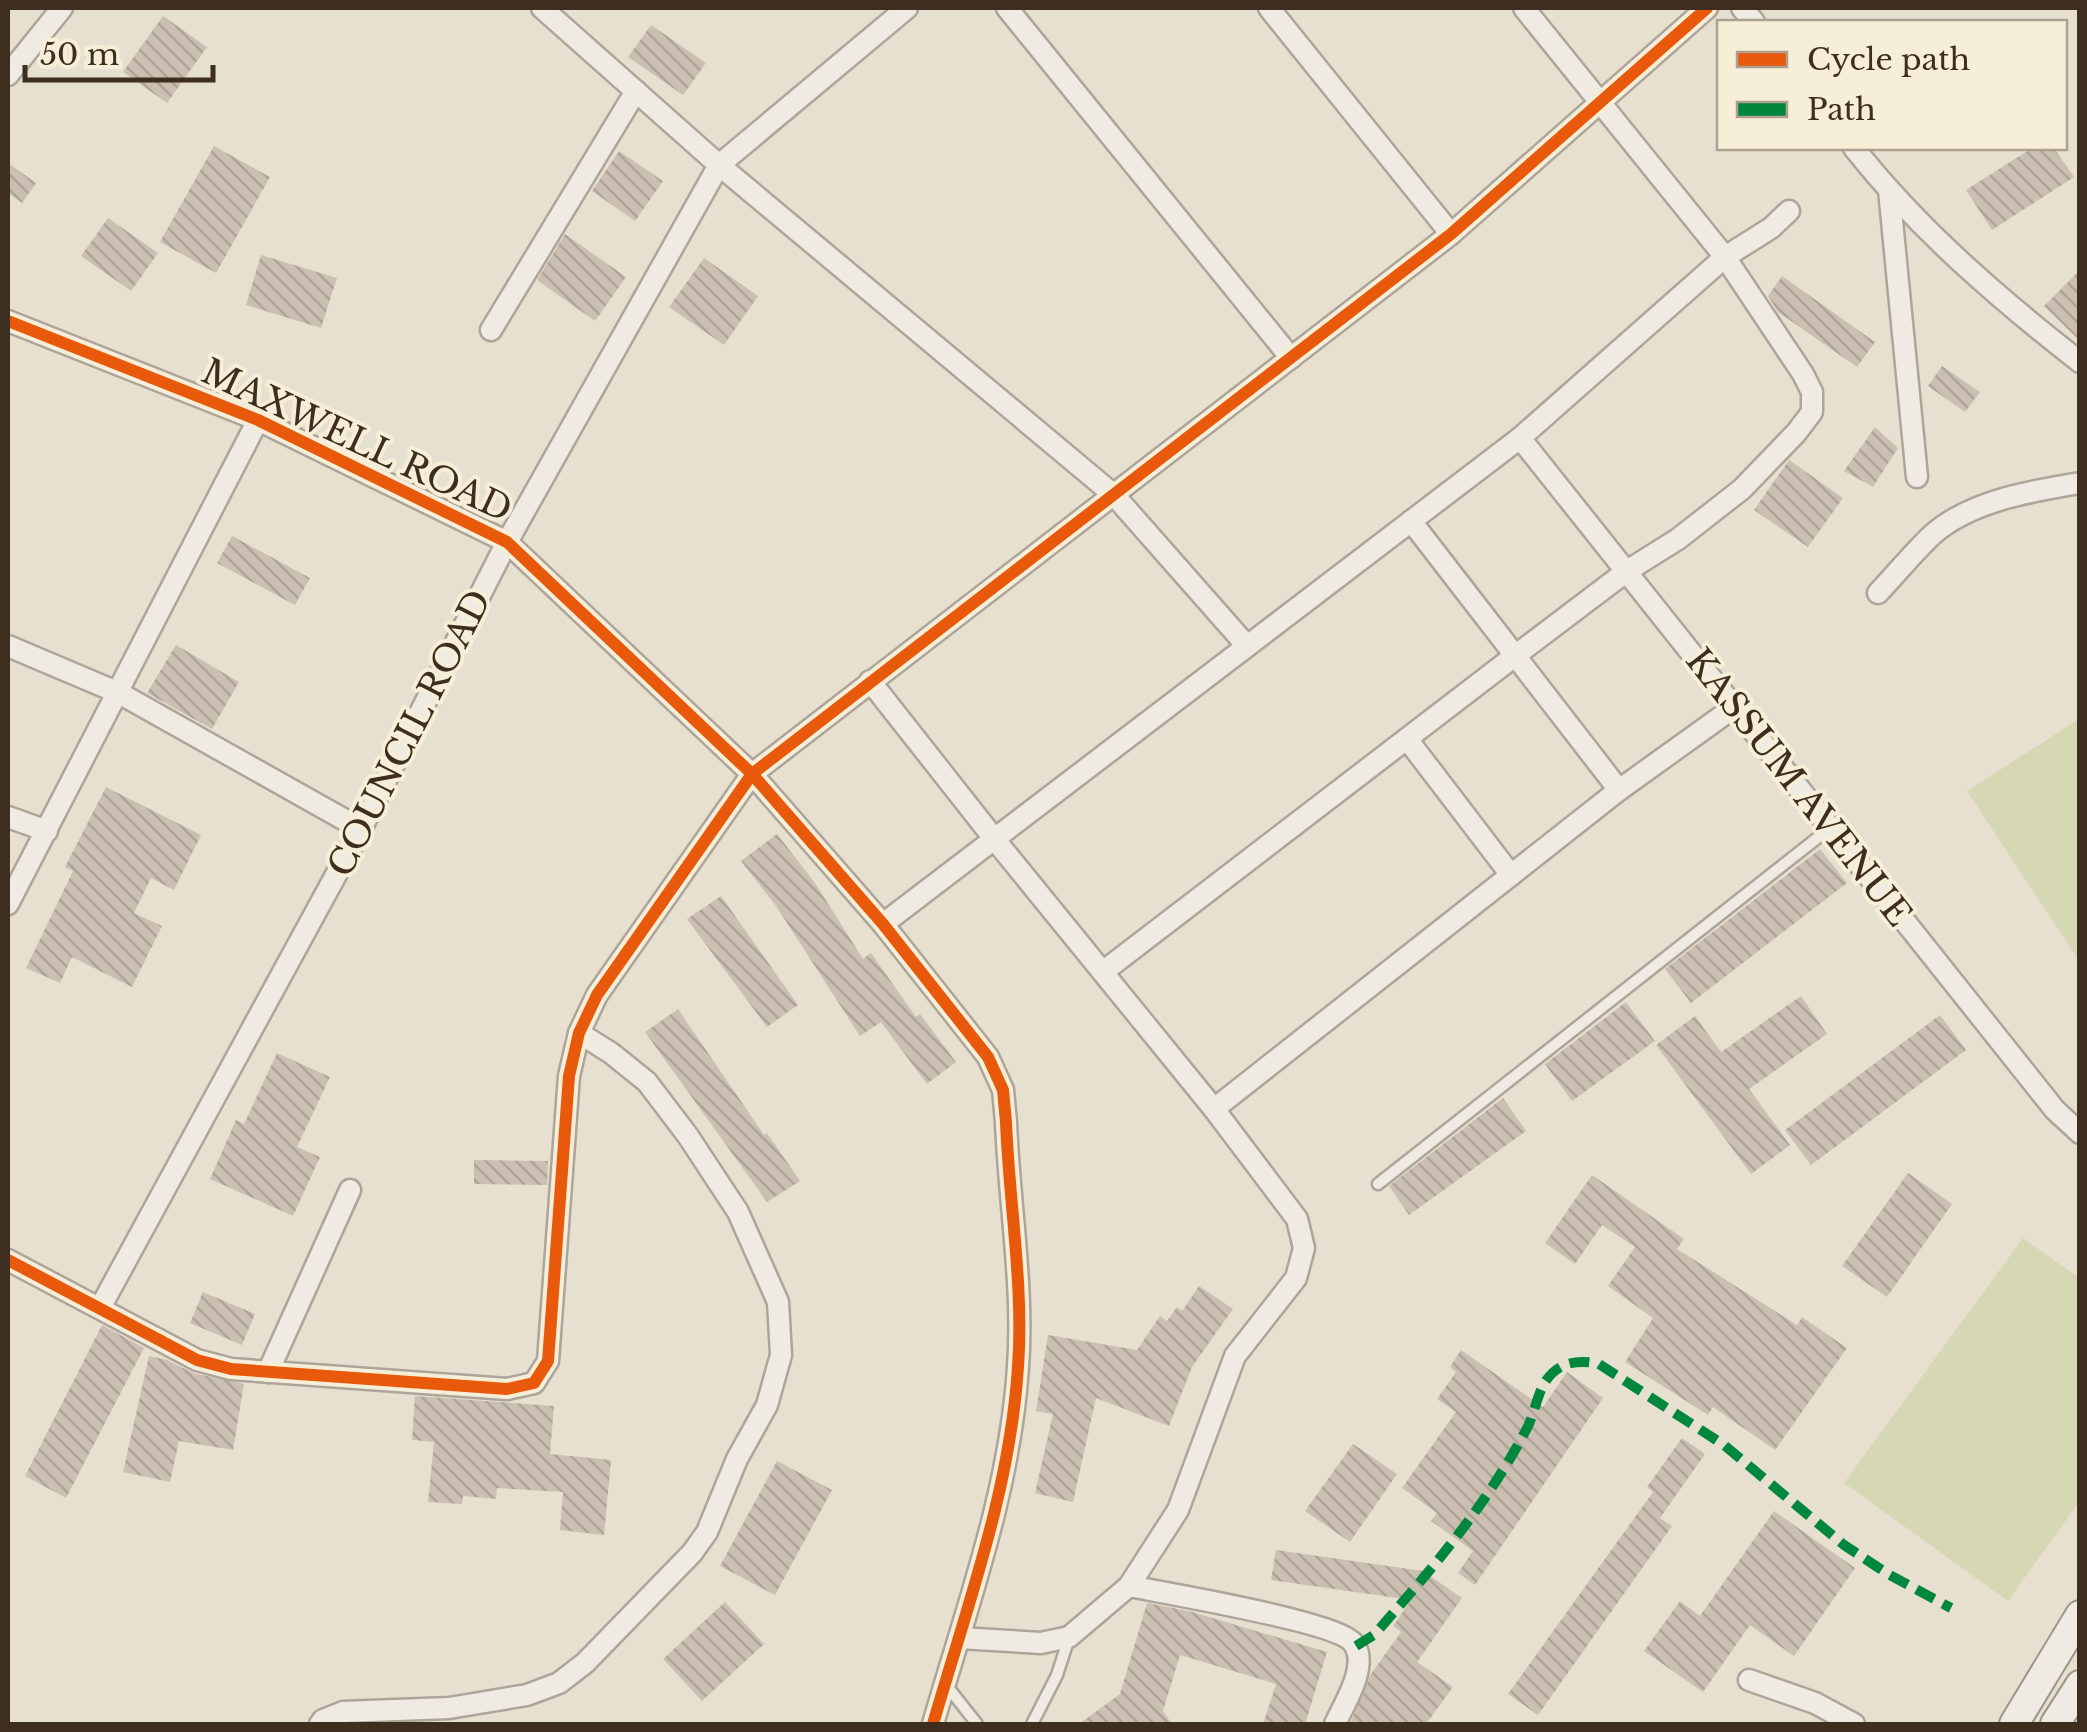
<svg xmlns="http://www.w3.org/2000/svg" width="2087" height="1732" viewBox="0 0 2087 1732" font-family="'Libre Baskerville',serif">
<defs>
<pattern id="building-back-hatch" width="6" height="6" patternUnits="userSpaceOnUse" patternTransform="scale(2.5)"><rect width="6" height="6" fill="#cbbfb2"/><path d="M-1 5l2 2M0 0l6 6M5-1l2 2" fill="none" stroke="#afa499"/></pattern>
</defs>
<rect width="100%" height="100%" fill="#e7e0d1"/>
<g fill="#d6d7b3">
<polygon points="2079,719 2079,961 1967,791"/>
<polygon points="2023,1238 2079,1278 2079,1502 2008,1601 1844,1483"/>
</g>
<g fill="url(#building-back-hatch)">
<polygon points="163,16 207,47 167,103 123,72"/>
<polygon points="651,25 706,63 683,95 628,57"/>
<polygon points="214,146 270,177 216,273 160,242"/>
<polygon points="2032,148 2054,148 2074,177 1992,230 1966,190"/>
<polygon points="619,151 663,181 635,221 592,191"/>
<polygon points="8,163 36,183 22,203 8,193"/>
<polygon points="108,218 158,253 131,291 81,256"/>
<polygon points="565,234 626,277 595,321 537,280"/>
<polygon points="261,255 337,278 321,328 246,305"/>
<polygon points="704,258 758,296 724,345 669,307"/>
<polygon points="2080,270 2080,341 2044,306"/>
<polygon points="1782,276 1875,342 1857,367 1778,312 1768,296"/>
<polygon points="1942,366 1980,392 1965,412 1928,386"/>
<polygon points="1875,427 1898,448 1873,487 1844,471"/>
<polygon points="1789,460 1843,498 1808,547 1754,510"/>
<polygon points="232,536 310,578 295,605 217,563"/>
<polygon points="176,645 239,682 212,729 147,693"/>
<polygon points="106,787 201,835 174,890 151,878 134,913 162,926 132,987 72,957 60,983 26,968 73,871 65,867"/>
<polygon points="777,834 815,883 863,959 871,953 916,1017 920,1014 956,1062 927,1084 881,1022 860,1036 776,906 741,861"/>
<polygon points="1820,849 1847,883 1691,1003 1665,969"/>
<polygon points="721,896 798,1005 767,1027 687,919"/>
<polygon points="1801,996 1827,1034 1749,1089 1790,1145 1751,1174 1656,1045 1695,1016 1721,1052"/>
<polygon points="1626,1002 1655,1041 1572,1101 1545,1064"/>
<polygon points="678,1009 764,1135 767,1133 800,1181 767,1202 645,1032"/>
<polygon points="1940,1015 1966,1050 1811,1165 1785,1130"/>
<polygon points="277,1053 330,1077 297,1147 320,1157 293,1216 210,1179 236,1120 244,1124"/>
<polygon points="1503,1098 1526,1131 1409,1215 1389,1186"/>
<polygon points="474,1160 548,1161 547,1185 474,1184"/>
<polygon points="1908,1173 1952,1204 1887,1297 1842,1266"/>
<polygon points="1592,1175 1684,1239 1677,1249 1797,1325 1802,1317 1847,1348 1775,1450 1713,1407 1708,1415 1625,1362 1653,1318 1608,1286 1635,1247 1602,1225 1575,1264 1545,1243"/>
<polygon points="1199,1286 1233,1309 1192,1367 1169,1426 1096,1398 1073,1502 1035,1493 1053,1414 1036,1411 1048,1335 1137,1350 1160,1316 1167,1321 1177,1307 1182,1311"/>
<polygon points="203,1292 255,1314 242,1345 190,1323"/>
<polygon points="102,1325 144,1348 66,1498 25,1476"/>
<polygon points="1461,1350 1543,1407 1567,1372 1603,1398 1475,1585 1458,1573 1473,1551 1431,1521 1437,1513 1402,1488 1456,1412 1437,1399 1456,1372 1450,1367"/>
<polygon points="149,1356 167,1360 193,1373 244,1384 233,1450 179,1441 170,1482 123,1472"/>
<polygon points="415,1396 554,1406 550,1454 611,1460 604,1535 560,1530 563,1492 497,1488 496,1499 463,1496 462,1504 428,1502 434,1442 412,1440"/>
<polygon points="1682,1438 1705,1454 1660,1518 1672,1526 1538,1715 1508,1694 1653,1492 1647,1487"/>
<polygon points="1353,1444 1397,1474 1350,1542 1305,1511"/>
<polygon points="777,1461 832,1490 775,1595 720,1566"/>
<polygon points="1774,1511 1855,1568 1794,1656 1750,1625 1703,1692 1644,1651 1680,1601 1700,1616"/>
<polygon points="1276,1550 1423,1571 1462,1598 1417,1662 1453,1687 1426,1724 1350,1724 1371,1674 1401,1632 1393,1626 1411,1600 1271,1580"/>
<polygon points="725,1602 764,1644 702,1701 663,1659"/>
<polygon points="1147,1603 1189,1611 1327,1652 1305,1724 1263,1724 1276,1684 1180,1655 1163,1711 1172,1724 1079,1724 1120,1694"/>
</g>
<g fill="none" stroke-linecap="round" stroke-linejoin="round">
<defs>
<g id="service">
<polyline points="1378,1184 1830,828"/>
<polyline points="947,1686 977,1724"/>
<polyline points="1032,1724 1057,1675 1069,1638"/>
</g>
<g id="minor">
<polyline points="542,8 719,165 1114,495 1247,646"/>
<polyline points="1007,8 1291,358"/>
<polyline points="1269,8 1451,234"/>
<polyline points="1742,8 1754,22"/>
<polyline points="8,75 62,8"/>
<path d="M1854,148C1918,229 1998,298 2080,362"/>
<polyline points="1889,190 1917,477"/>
<path d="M8,321L258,420L507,542L752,774L883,924L988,1057L1003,1090L1006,1122C1009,1202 1024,1287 1018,1367C1010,1491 967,1606 933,1724"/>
<polyline points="491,330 636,91"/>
<polyline points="1520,438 2055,1110 2080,1133"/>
<polyline points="1411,521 1619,790"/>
<path d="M1878,593C1896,574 1913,553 1932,535C1970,501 2031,491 2080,483"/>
<polyline points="8,646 119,693 361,829"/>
<polyline points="870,681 996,841 1214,1109 1297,1219 1304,1248 1296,1278 1235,1356 1178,1510 1129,1586 1069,1637 1041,1643 959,1638"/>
<polyline points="1407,739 1511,875"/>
<polyline points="8,817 47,831"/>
<polyline points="8,904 258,420"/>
<polyline points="883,924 1520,438 1725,257 1771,228 1789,211"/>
<polyline points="1104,971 1516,655 1627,571 1678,539 1742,489 1796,433 1812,412 1812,392 1803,374 1725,257 1524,8"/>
<polyline points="1214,1109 1619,790 1736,706"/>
<polyline points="8,1260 197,1360 231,1369 507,1389 534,1383 548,1361 569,1076 579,1033 597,995 752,774 1451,234 1707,8"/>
<polyline points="100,1308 361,829 507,542 719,165 907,8"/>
<polyline points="268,1372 350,1190"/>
<path d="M1129,1586C1164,1593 1339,1622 1354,1644C1369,1666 1344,1704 1335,1724"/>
<polyline points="1749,1680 1815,1703 1854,1724"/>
<polyline points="320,1724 323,1720 343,1712 449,1708 527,1695 559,1683 585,1663 692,1553 707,1532 737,1459 767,1405 781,1355 778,1302 738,1212 688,1136 647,1082 611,1053 579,1033"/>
</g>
<g id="secondary">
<polyline points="2014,1724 2080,1615"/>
<polyline points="2055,1724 2080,1685"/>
</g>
</defs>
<use href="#service" stroke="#ada599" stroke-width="15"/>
<use href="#minor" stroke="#ada599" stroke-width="25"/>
<use href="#secondary" stroke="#9c958a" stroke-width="32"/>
<use href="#service" stroke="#efebe3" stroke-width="10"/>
<use href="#minor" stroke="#efebe3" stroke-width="20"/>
<use href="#secondary" stroke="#efebe3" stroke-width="28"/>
<path stroke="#00873e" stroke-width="10" stroke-dasharray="20 10" stroke-linecap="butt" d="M1356,1646L1374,1635C1431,1570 1484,1509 1525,1432C1534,1417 1536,1397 1545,1382C1558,1362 1578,1359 1599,1364L1724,1445L1844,1545L1888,1574L1951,1608"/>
<defs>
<g id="cycleway">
<path d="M8,321L258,420L507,542L752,774L883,924L988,1057L1003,1090L1006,1122C1009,1202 1024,1287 1018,1367C1010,1491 967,1606 933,1724"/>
<polyline points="8,1260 197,1360 231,1369 507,1389 534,1383 548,1361 569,1076 579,1033 597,995 752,774 1451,234 1707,8"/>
</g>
</defs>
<use href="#cycleway" stroke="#f7eed8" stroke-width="19"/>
<use href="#cycleway" stroke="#e8590c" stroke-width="12"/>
</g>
<g text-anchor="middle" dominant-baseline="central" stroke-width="8" stroke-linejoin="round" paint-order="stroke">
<g font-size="35" fill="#3d2e20" stroke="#f7eed8">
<text transform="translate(357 440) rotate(25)">MAXWELL ROAD</text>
<text transform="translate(409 733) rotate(-63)">COUNCIL ROAD</text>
<text transform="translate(1799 787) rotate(52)">KASSUM AVENUE</text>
</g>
</g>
<rect width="2087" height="1732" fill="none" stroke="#3d2e20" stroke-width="20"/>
<rect x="1717" y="20" width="350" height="130" fill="#f7eed8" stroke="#ada18e" stroke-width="2.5"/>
<rect x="1737" y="52" width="50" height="15" fill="#e8590c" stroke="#ada18e" stroke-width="2.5"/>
<text x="1807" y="70" font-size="30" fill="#3d2e20">Cycle path</text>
<rect x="1737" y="102" width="50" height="15" fill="#00873e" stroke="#ada18e" stroke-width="2.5"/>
<text x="1807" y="120" font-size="30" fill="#3d2e20">Path</text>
<path d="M25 65v15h188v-15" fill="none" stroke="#3d2e20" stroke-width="5"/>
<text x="40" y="65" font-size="30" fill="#3d2e20" stroke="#f7eed8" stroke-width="8" paint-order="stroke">50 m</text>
</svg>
